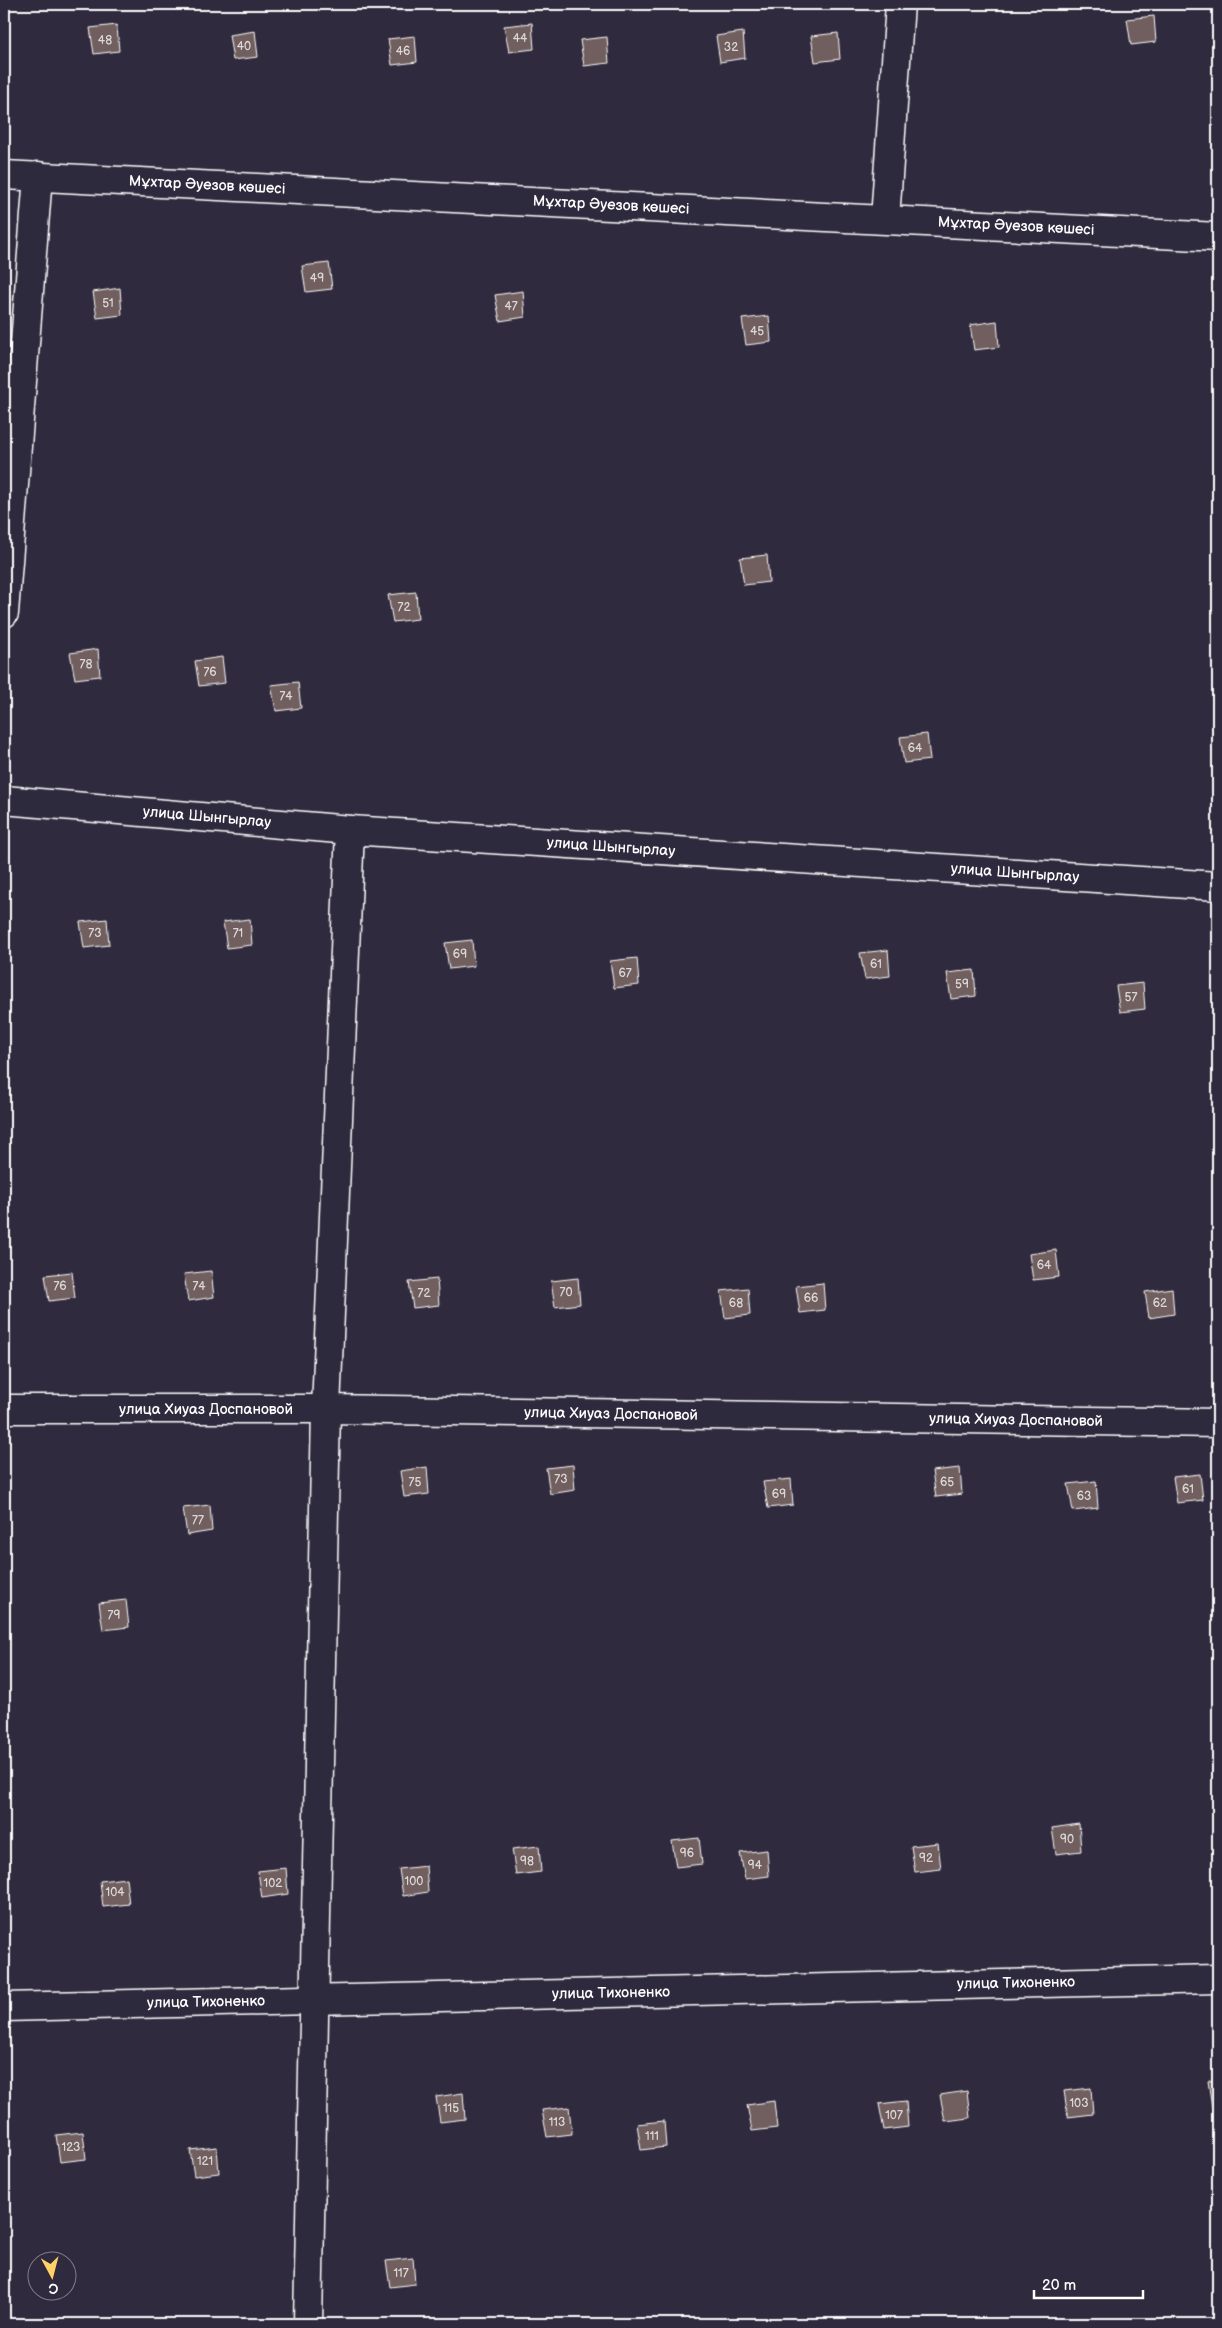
<svg xmlns="http://www.w3.org/2000/svg" width="1222" height="2328" viewBox="0 0 1222 2328" font-family="'Balsamiq Sans',sans-serif">
<rect width="100%" height="100%" fill="#2f2a3d"/>
<filter id="ink" filterUnits="userSpaceOnUse"><feTurbulence type="fractalNoise" baseFrequency=".02" numOctaves="2"/><feDisplacementMap in="SourceGraphic" scale="10" xChannelSelector="R" yChannelSelector="G"/><feConvolveMatrix kernelMatrix="1 2 1 2 8 2 1 2 1" color-interpolation-filters="sRGB"/></filter>
<g filter="url(#ink)">
<g fill="#715e5e" stroke="#fff">
<polygon points="1154,16 1156,42 1131,45 1127,19"/>
<polygon points="532,23 534,49 509,52 504,26"/>
<polygon points="117,25 119,51 94,54 90,28"/>
<polygon points="255,31 258,57 233,60 229,35"/>
<polygon points="743,32 745,58 720,62 716,36"/>
<polygon points="838,33 840,59 815,62 811,36"/>
<polygon points="415,36 417,62 392,65 388,39"/>
<polygon points="607,37 609,63 584,66 580,40"/>
<polygon points="329,263 332,289 306,292 302,266"/>
<polygon points="120,288 122,315 97,318 93,292"/>
<polygon points="523,291 525,317 500,321 495,295"/>
<polygon points="769,316 771,342 746,345 742,319"/>
<polygon points="997,321 999,347 974,350 970,325"/>
<polygon points="767,555 769,582 744,585 740,558"/>
<polygon points="416,592 418,619 393,622 388,595"/>
<polygon points="98,649 100,676 75,679 70,653"/>
<polygon points="222,657 225,683 199,686 195,661"/>
<polygon points="298,682 301,708 276,711 271,685"/>
<polygon points="927,734 930,760 904,763 900,737"/>
<polygon points="107,919 109,945 84,948 80,922"/>
<polygon points="250,919 252,945 227,948 223,922"/>
<polygon points="472,940 474,966 449,969 445,943"/>
<polygon points="888,950 890,976 865,979 860,953"/>
<polygon points="637,958 639,985 614,988 610,961"/>
<polygon points="974,970 976,996 951,999 947,973"/>
<polygon points="1143,983 1145,1009 1120,1012 1116,986"/>
<polygon points="1056,1250 1059,1277 1033,1280 1029,1254"/>
<polygon points="211,1271 214,1297 188,1301 184,1274"/>
<polygon points="72,1272 75,1298 49,1301 45,1275"/>
<polygon points="578,1278 580,1304 555,1307 551,1281"/>
<polygon points="437,1279 439,1305 413,1308 409,1282"/>
<polygon points="823,1283 825,1310 800,1313 796,1286"/>
<polygon points="748,1288 750,1315 725,1318 721,1291"/>
<polygon points="1172,1288 1174,1314 1149,1318 1145,1292"/>
<polygon points="573,1465 575,1490 550,1494 546,1468"/>
<polygon points="427,1467 429,1494 404,1497 400,1471"/>
<polygon points="960,1468 962,1494 936,1497 932,1471"/>
<polygon points="1200,1474 1203,1500 1177,1503 1173,1477"/>
<polygon points="791,1479 793,1505 768,1508 763,1482"/>
<polygon points="1096,1481 1098,1508 1073,1511 1068,1484"/>
<polygon points="210,1505 212,1531 187,1535 183,1508"/>
<polygon points="126,1600 129,1627 103,1630 99,1603"/>
<polygon points="1079,1824 1081,1851 1056,1854 1052,1828"/>
<polygon points="699,1838 702,1864 676,1867 672,1841"/>
<polygon points="938,1843 941,1869 915,1872 911,1846"/>
<polygon points="539,1846 541,1872 516,1875 512,1849"/>
<polygon points="767,1850 769,1876 745,1879 740,1853"/>
<polygon points="426,1866 428,1892 403,1896 399,1869"/>
<polygon points="286,1868 288,1894 262,1898 258,1871"/>
<polygon points="126,1878 129,1904 103,1907 100,1881"/>
<polygon points="1218,2080 1218,2106 1212,2107 1208,2081"/>
<polygon points="1091,2088 1093,2114 1068,2117 1064,2091"/>
<polygon points="967,2091 970,2118 945,2121 940,2095"/>
<polygon points="463,2093 465,2119 440,2122 436,2097"/>
<polygon points="774,2101 777,2128 752,2131 747,2105"/>
<polygon points="906,2101 908,2127 884,2130 879,2104"/>
<polygon points="569,2107 572,2134 547,2137 542,2110"/>
<polygon points="664,2121 666,2147 641,2150 637,2124"/>
<polygon points="83,2132 86,2159 60,2162 56,2135"/>
<polygon points="217,2147 219,2173 194,2176 190,2150"/>
<polygon points="413,2258 415,2284 390,2287 386,2261"/>
</g>
<g fill="none" stroke-linecap="round" stroke-linejoin="round">
<defs>
<g id="street">
<polyline points="4,175 1218,237"/>
<polyline points="885,219 900,4"/>
<polyline points="4,613 38,176"/>
<polyline points="4,800 350,830 1218,886"/>
<polyline points="4,1409 326,1409 1218,1423"/>
<polyline points="4,2007 1218,1979"/>
<polyline points="308,2324 326,1409 350,830"/>
</g>
</defs>
<use href="#street" stroke="#fff" stroke-width="31"/>
<use href="#street" stroke="#2f2a3d" stroke-width="28"/>
</g>
</g>
<g text-anchor="middle" dominant-baseline="central" stroke-width="5" stroke-linejoin="round" paint-order="stroke">
<g font-size="12" fill="#dcd7d7">
<text x="520" y="38">44</text>
<text x="105" y="40">48</text>
<text x="244" y="46">40</text>
<text x="731" y="47">32</text>
<text x="403" y="51">46</text>
<text x="317" y="278">49</text>
<text x="108" y="303">51</text>
<text x="511" y="306">47</text>
<text x="757" y="331">45</text>
<text x="404" y="607">72</text>
<text x="86" y="664">78</text>
<text x="210" y="672">76</text>
<text x="286" y="696">74</text>
<text x="915" y="748">64</text>
<text x="95" y="933">73</text>
<text x="238" y="933">71</text>
<text x="460" y="954">69</text>
<text x="876" y="964">61</text>
<text x="625" y="973">67</text>
<text x="962" y="984">59</text>
<text x="1131" y="997">57</text>
<text x="1044" y="1265">64</text>
<text x="60" y="1286">76</text>
<text x="199" y="1286">74</text>
<text x="566" y="1292">70</text>
<text x="424" y="1293">72</text>
<text x="811" y="1298">66</text>
<text x="736" y="1303">68</text>
<text x="1160" y="1303">62</text>
<text x="561" y="1479">73</text>
<text x="415" y="1482">75</text>
<text x="947" y="1482">65</text>
<text x="1188" y="1489">61</text>
<text x="779" y="1494">69</text>
<text x="1084" y="1496">63</text>
<text x="198" y="1520">77</text>
<text x="114" y="1615">79</text>
<text x="1067" y="1839">90</text>
<text x="687" y="1853">96</text>
<text x="926" y="1858">92</text>
<text x="527" y="1861">98</text>
<text x="755" y="1865">94</text>
<text x="414" y="1881">100</text>
<text x="273" y="1883">102</text>
<text x="115" y="1892">104</text>
<text x="1079" y="2103">103</text>
<text x="451" y="2108">115</text>
<text x="894" y="2115">107</text>
<text x="557" y="2122">113</text>
<text x="652" y="2136">111</text>
<text x="71" y="2147">123</text>
<text x="205" y="2161">121</text>
<text x="401" y="2273">117</text>
</g>
<g font-size="15" fill="#fff" stroke="#2f2a3d">
<text transform="translate(207 185) rotate(3)">Мұхтар Әуезов көшесі</text>
<text transform="translate(611 205) rotate(3)">Мұхтар Әуезов көшесі</text>
<text transform="translate(1016 226) rotate(3)">Мұхтар Әуезов көшесі</text>
<text transform="translate(207 817) rotate(5)">улица Шынгырлау</text>
<text transform="translate(611 847) rotate(4)">улица Шынгырлау</text>
<text transform="translate(1015 873) rotate(4)">улица Шынгырлау</text>
<text x="206" y="1409">улица Хиуаз Доспановой</text>
<text transform="translate(611 1414) rotate(1)">улица Хиуаз Доспановой</text>
<text transform="translate(1016 1420) rotate(1)">улица Хиуаз Доспановой</text>
<text transform="translate(1016 1983) rotate(-1)">улица Тихоненко</text>
<text transform="translate(611 1993) rotate(-1)">улица Тихоненко</text>
<text transform="translate(206 2002) rotate(-1)">улица Тихоненко</text>
</g>
</g>
<rect width="1222" height="2328" fill="none" stroke="#2f2a3d" stroke-width="20"/>
<rect x="10" y="10" width="1202" height="2308" fill="none" stroke="#fff" stroke-width="2" filter="url(#ink)"/>
<g transform="translate(52 2276) rotate(173)"><circle r="24" fill="#2f2a3d" stroke="#827f8b"/>
<path d="M0-4L9 19L0 12L-9 19Z" fill="#ffd166"/>
<text y="-8" font-size="14" font-weight="bold" text-anchor="middle" fill="#ffffff">С</text>
</g>
<path d="M1034 2290v8h109v-8" fill="none" stroke="#ffffff" stroke-width="2.5"/>
<text x="1042" y="2290" font-size="15" fill="#ffffff" stroke="#2f2a3d" stroke-width="4" paint-order="stroke">20 m</text>
</svg>
